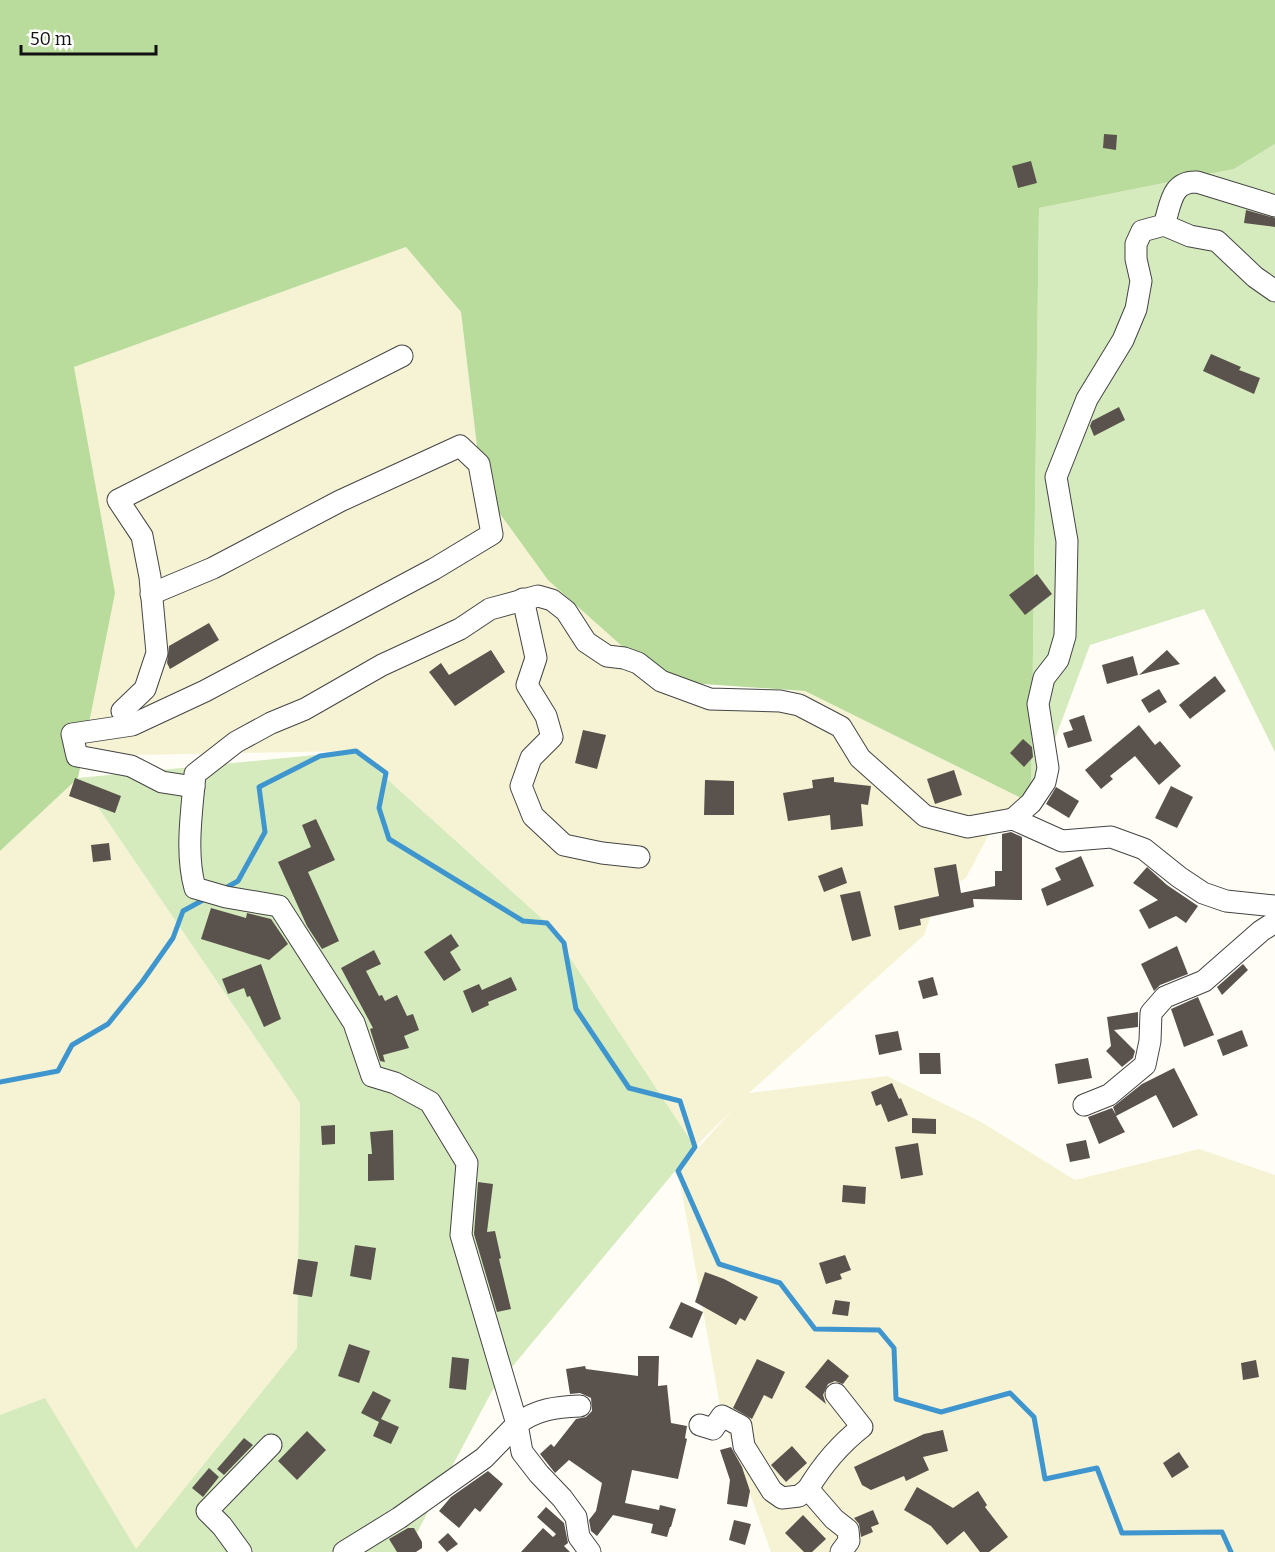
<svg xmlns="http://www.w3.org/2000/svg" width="1275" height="1552" viewBox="0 0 1275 1552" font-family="Bitter,serif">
<rect width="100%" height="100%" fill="#fffdf5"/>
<g fill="#f6f3d4">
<polygon points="406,247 461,312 479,464 691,693 805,691 1031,803 990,832 966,878 938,895 924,935 749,1093 887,1076 981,1122 1075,1180 1199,1149 1275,1175 1275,1552 771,1552 722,1416 678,1171 733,1109 695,1147 547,923 356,751 77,756 74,367"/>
<polygon points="78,778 300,1103 297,1348 136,1550 45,1399 0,1415 0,851"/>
</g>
<g fill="#d5ebbd">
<polygon points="1275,144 1275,752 1204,609 1090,645 1031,803 1039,208 1234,169"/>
<polygon points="356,751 547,923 695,1147 492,1391 411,1544 405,1552 0,1552 0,1415 45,1398 136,1549 297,1348 300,1103 78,778"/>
</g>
<polygon fill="#b9dc9c" points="0,0 1275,0 1275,144 1234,169 1039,208 1031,803 805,691 661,681 548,580 482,489 461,312 406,247 74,367 115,593 78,778 0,851"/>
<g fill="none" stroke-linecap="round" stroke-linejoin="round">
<g stroke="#3f96cf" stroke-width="5">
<polyline points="222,890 238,881 265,832 259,787 320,756 356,751 386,773 379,808 389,839 523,921 547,923 564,943 576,1009 629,1088 680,1101 695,1147 678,1171 719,1264 780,1283 815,1329 879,1330 894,1348 896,1399 941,1412 1010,1393 1034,1417 1045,1479 1097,1468 1122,1533 1222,1532 1231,1552"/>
<polyline points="0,1082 58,1071 72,1045 108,1024 142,982 173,938 183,911 205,899"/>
</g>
</g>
<g fill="#5a524d">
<polygon points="1104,134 1117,135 1116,150 1103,148"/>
<polygon points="1031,161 1037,183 1018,188 1012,166"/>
<polygon points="1246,210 1275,218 1275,227 1244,223"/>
<polygon points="1211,354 1241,367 1239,370 1260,378 1254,394 1203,371"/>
<polygon points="1119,407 1125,420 1094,436 1090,426 1092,421"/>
<polygon points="1037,574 1052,594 1025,615 1009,595"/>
<polygon points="209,623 219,640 170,669 167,663 169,646"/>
<polygon points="491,650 505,672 455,706 429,672 441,663 449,675"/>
<polygon points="1167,650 1180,664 1139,675"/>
<polygon points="1133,656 1138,675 1107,684 1102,665"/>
<polygon points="1215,676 1226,691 1190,719 1179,705"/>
<polygon points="1159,689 1167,702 1149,713 1141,700"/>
<polygon points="1084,715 1092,741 1068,748 1063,733 1073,730 1069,720"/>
<polygon points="1139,725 1155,745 1160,741 1181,766 1159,785 1135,756 1110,776 1113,779 1101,789 1085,770"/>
<polygon points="583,730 606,735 597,769 575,763"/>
<polygon points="1023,739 1032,747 1033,757 1024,767 1010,753"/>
<polygon points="954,770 962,795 935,804 927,779"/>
<polygon points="834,777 834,782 871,786 868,805 861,804 863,826 831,830 830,815 788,821 783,793 813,788 812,780"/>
<polygon points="75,778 121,796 115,813 69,796"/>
<polygon points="705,780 734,781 734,815 704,815"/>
<polygon points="1171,786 1193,797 1177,828 1155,818"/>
<polygon points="1056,787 1079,801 1069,818 1046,804"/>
<polygon points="316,819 335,860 308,872 339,941 322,949 307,926 278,862 311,847 302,825"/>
<polygon points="1011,832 1022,837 1022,900 973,899 974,907 920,919 921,925 899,930 894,906 939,896 934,868 956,864 961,893 995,886 995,871 1002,871 1002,834"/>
<polygon points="109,843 111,860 93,862 91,845"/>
<polygon points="1081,856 1094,886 1047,906 1041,889 1061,880 1055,868"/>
<polygon points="842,867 847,883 824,892 818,876"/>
<polygon points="1147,867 1167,885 1198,906 1186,923 1176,916 1149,929 1139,910 1158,900 1133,883"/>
<polygon points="860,891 871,936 852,941 840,895"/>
<polygon points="211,908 246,918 247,913 271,919 288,944 269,960 201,939"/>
<polygon points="451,934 459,946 450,952 461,970 444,981 424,952"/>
<polygon points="1177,946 1188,974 1160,985 1154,991 1141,964"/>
<polygon points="374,950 381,964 366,971 379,996 382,995 385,1001 397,995 407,1016 413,1014 419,1030 404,1036 409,1048 383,1055 385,1062 380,1061 370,1029 373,1028 341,968"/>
<polygon points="261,964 281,1019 264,1027 250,996 247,997 244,988 228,994 222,979"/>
<polygon points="1243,964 1248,970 1222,995 1217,987"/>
<polygon points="511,977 517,990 488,1002 489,1005 472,1013 463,991 479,984 482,990"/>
<polygon points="933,977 938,995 923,999 918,981"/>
<polygon points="1198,997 1214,1035 1184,1047 1171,1009"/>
<polygon points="1138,1012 1138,1027 1114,1030 1135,1051 1133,1058 1122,1067 1106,1051 1111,1046 1107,1017"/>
<polygon points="1242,1030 1248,1046 1223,1056 1217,1040"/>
<polygon points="898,1031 902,1050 879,1055 875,1035"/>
<polygon points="919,1053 940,1053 941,1074 920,1074"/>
<polygon points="1088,1058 1092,1078 1058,1084 1055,1064"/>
<polygon points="1174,1068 1198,1115 1173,1128 1156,1095 1116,1116 1125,1132 1099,1144 1088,1117 1112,1108 1116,1115 1113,1107 1142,1084"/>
<polygon points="892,1083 899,1099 901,1098 908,1115 888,1122 881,1104 876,1106 871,1092"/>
<polygon points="912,1118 936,1119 936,1134 912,1133"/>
<polygon points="335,1125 335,1144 322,1145 321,1126"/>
<polygon points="393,1130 394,1180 368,1181 368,1154 372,1154 370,1132"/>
<polygon points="1086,1140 1090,1158 1070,1162 1066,1144"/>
<polygon points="918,1143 923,1175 901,1179 895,1147"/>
<polygon points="478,1182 493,1184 487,1232 495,1231 501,1258 499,1259 511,1309 497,1312 474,1234"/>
<polygon points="843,1185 866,1187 865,1204 842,1202"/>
<polygon points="355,1245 376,1248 371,1280 350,1276"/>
<polygon points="845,1255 851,1270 840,1274 842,1279 826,1284 819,1263"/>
<polygon points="298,1259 318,1262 312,1297 293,1294"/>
<polygon points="705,1272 724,1279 758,1297 745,1321 740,1318 736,1325 695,1302"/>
<polygon points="835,1300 850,1302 848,1316 832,1314"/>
<polygon points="681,1302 703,1312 692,1338 669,1328"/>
<polygon points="349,1344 370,1351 359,1383 338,1376"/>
<polygon points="638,1356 659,1356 658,1386 667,1385 671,1423 687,1426 685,1438 687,1439 678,1479 632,1470 625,1503 659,1510 660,1505 676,1509 671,1527 670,1527 667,1537 651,1533 653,1524 613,1515 597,1536 591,1531 589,1520 596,1511 602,1483 569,1460 555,1473 540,1454 551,1444 554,1447 576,1419 586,1417 592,1411 591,1398 580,1393 570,1394 566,1369 585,1366 586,1369 638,1376"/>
<polygon points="452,1357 469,1359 466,1390 449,1388"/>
<polygon points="757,1359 785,1372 772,1399 764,1395 752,1419 733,1408"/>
<polygon points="828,1359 849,1376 843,1384 835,1381 828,1384 823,1395 826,1404 805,1387"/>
<polygon points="1256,1360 1259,1377 1243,1380 1241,1363"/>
<polygon points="373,1391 391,1400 381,1419 399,1427 391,1444 373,1436 379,1422 361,1413"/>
<polygon points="943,1430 948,1451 923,1457 929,1470 906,1481 904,1476 871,1490 862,1485 854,1467 924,1434"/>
<polygon points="307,1431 326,1450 297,1480 278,1461"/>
<polygon points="244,1438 253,1445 224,1475 217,1469"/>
<polygon points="792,1446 807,1463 786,1482 771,1465"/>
<polygon points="731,1447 742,1467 750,1491 747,1507 727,1504 730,1480 720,1450"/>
<polygon points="1179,1452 1189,1467 1172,1478 1163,1463"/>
<polygon points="209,1468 219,1477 203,1497 192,1488"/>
<polygon points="488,1471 503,1484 480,1512 475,1508 459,1528 439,1511 451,1497"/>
<polygon points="917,1487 953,1508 978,1491 987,1505 985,1507 1008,1537 989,1552 980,1552 964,1531 947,1545 931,1526 904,1510"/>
<polygon points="546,1507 564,1523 568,1543 564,1546 570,1552 521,1552 543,1528 553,1537 556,1534 537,1517"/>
<polygon points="873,1510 879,1524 871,1527 873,1532 861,1537 859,1524 854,1518"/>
<polygon points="803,1515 826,1539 812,1552 804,1552 785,1533"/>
<polygon points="734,1520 751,1524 745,1545 729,1540"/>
<polygon points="408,1528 414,1528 422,1542 422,1548 416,1552 397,1552 389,1539"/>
<polygon points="448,1533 458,1544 447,1552 438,1542"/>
</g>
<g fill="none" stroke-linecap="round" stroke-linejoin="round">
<defs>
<g id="street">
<polyline points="1164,225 1190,236 1217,241 1255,277 1275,291"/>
<polyline points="151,594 213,568 340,501 460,446 479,464 492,534 434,569 205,691 132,725 72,734 77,756 131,766 162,782 194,787"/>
<polyline points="523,599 536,658 527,685 546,716 552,737 531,758 521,786 533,816 564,845 602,853 639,857"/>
<polyline points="122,711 145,689 157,653 150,577 142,536 118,500 402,356"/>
<path d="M1013,819L1031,803L1045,782L1048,768L1038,704L1044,678L1058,660L1065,636L1067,541L1056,477L1087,399L1123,340L1136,309L1141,281L1136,259V244L1142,231L1164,225C1171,204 1171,181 1197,182L1275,206"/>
<polyline points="1084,1105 1109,1095 1145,1065 1150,1041 1151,1013 1165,997 1204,981 1261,931 1275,922"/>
<path d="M580,1406C556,1407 537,1409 517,1424L522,1452L539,1474L562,1498L576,1517L579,1537L590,1552"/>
<polyline points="700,1425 713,1429 722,1416 741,1426 744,1446 772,1491 782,1498 799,1496 808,1489 834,1519 848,1530 849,1541 841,1552"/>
<path d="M808,1489C823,1464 839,1445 862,1427L836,1394"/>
<polyline points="241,1552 222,1526 207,1511 271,1445"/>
<path d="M344,1552L399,1518L484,1458L517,1424L461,1235L467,1163L430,1102L395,1083L372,1076L354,1023L279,906L226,897L195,888C185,853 192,810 195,774L236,742L271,723L305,709L382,665L460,629L490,609L538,596L552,600L566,611L586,642L607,656L624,658L638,663L661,681L710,699L780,701L799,705L841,727L860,758L925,816L968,827L1013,819L1062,841L1111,837L1144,849L1179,877L1203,893L1226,901L1275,906"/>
</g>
</defs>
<use href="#street" stroke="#444" stroke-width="23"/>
<use href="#street" stroke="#fff" stroke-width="21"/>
</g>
<path d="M21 45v9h135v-9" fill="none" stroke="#111111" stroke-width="3"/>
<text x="30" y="45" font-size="18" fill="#111111" stroke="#ffffff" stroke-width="4.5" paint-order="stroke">50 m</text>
</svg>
